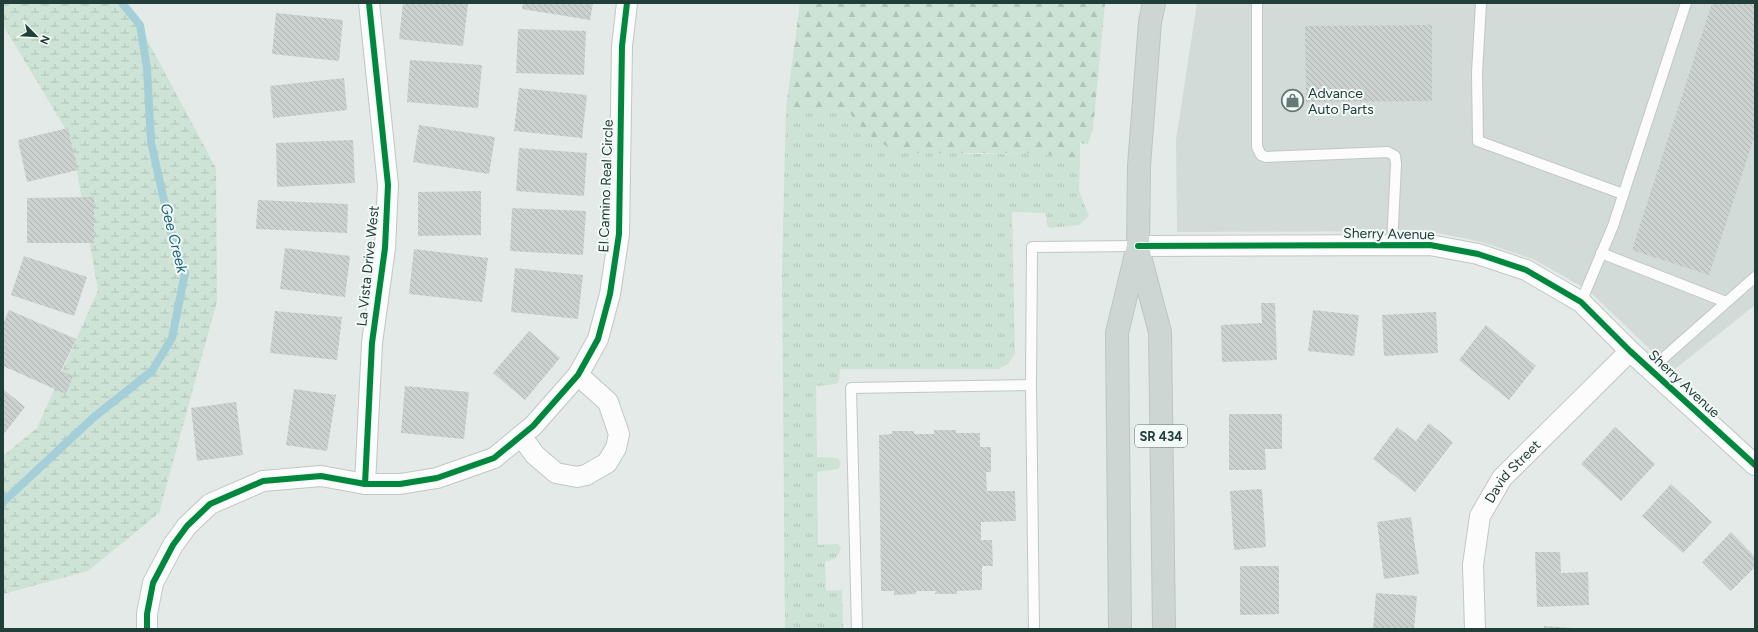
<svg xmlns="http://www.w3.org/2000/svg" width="1758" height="632" viewBox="0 0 1758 632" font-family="Figtree,sans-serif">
<defs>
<pattern id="grass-tufts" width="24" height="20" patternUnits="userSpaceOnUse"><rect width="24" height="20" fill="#cde3d5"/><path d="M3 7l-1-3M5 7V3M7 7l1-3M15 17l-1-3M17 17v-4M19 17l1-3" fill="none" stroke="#b0c4b8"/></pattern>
<pattern id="forest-firs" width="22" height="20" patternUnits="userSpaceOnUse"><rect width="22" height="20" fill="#cde3d5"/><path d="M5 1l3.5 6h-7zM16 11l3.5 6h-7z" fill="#b0c4b8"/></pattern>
<pattern id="wetland-marsh" width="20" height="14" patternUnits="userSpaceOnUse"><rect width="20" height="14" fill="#cde3d5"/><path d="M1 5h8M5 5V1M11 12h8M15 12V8" fill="none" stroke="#b0c4b8"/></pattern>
<pattern id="building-back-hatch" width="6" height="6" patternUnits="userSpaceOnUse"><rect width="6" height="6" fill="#cbd1cf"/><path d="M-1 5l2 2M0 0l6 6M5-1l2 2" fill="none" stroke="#aeb4b2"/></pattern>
</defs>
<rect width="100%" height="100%" fill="#e4eae7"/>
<polygon fill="#d2dbd7" points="1197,3 1755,3 1755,305 1675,369 1660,359 1588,290 1533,259 1482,242 1428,231 1177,232 1176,140"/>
<path fill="url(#grass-tufts)" d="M786,108L848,111L867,134L967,154L1041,153L1080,162L1079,191L1089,216L1079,225L1050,228L1047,225L1046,213L1012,212L1015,354L1008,364L998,369H840L839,381L836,384L816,386L817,457L838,458L841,464L838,469L817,472L818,545L838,544L841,548C838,557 834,560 825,562L826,591L842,590L843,629H785L782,272Z"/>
<polygon fill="url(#forest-firs)" points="800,3 1105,3 1093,129 1088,144 1080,143 1080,162 1041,153 898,153 867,134 848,111 786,108"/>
<polygon fill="url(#wetland-marsh)" points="3,3 127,3 129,6 216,168 217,301 159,513 88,571 3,594 3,456 37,428 98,290 71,138 3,25"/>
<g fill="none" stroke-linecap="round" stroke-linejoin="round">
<polyline stroke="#a4cfd9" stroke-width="8" points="3,502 94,417 152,371 172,338 185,273 171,232 151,142 147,68 140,25 122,3"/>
</g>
<g fill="url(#building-back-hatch)">
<polygon points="403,3 468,4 463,46 399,39"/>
<polygon points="523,3 593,3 590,20 522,9"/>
<polygon points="1712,3 1755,3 1755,135 1709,275 1632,250"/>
<polygon points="276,13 343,20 339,61 272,54"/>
<polygon points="1432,25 1432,101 1306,102 1305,26"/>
<polygon points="518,29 586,31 584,75 516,73"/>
<polygon points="410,60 482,65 478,108 407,102"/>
<polygon points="344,78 347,110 273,118 270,86"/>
<polygon points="519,88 587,95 582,138 514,131"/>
<polygon points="419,125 495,137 489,174 413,162"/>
<polygon points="68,128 78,170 27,182 18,140"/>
<polygon points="353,140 355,183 277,187 276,143"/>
<polygon points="519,148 587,153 584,196 516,191"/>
<polygon points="481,191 481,235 418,236 418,192"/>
<polygon points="94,197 94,243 27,243 27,198"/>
<polygon points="258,200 348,204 347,233 256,229"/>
<polygon points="512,208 586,211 583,255 510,251"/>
<polygon points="285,248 350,256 345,297 280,289"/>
<polygon points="414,249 488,258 482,302 409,294"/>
<polygon points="24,256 87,277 74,316 11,295"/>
<polygon points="515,268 583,275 578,319 511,312"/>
<polygon points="1261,303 1275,303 1277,360 1222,362 1221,325 1262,323"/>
<polygon points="9,310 76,339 61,371 73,376 66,394 3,366 3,324"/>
<polygon points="1313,310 1359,315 1354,356 1308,351"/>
<polygon points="275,311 342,317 337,360 270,353"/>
<polygon points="1436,312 1438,353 1384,356 1382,315"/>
<polygon points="1486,325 1536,366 1509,400 1459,360"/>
<polygon points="529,331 560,358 525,400 493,373"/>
<polygon points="405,386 469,392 464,439 401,433"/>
<polygon points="3,389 25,407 3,435"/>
<polygon points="294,389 336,395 327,451 286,445"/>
<polygon points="236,402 243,455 197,461 191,408"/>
<polygon points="1229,414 1282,414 1282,449 1265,449 1266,470 1229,470"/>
<polygon points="1429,423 1453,442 1415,492 1373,459 1397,427 1416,441"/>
<polygon points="1615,427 1655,464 1621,501 1581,464"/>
<polygon points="934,430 956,430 956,433 980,433 980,447 991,447 991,472 986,472 987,491 1015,491 1016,521 981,522 981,540 992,540 993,566 982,566 982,590 957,591 957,594 935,594 936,591 916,591 916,594 894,595 894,591 881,591 879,435 892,434 892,431 914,431 914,434 934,434"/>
<polygon points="1671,484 1712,522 1683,553 1642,516"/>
<polygon points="1262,489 1266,547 1234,550 1230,491"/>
<polygon points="1411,517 1419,574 1384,579 1377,522"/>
<polygon points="1731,532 1755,557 1755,567 1731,591 1702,562"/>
<polygon points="1535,552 1560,552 1561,573 1588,572 1589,605 1537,607"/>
<polygon points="1240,566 1279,566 1279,614 1240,615"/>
<polygon points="1376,593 1417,596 1414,629 1373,629"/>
<polygon points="1544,626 1572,628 1572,629 1544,629"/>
</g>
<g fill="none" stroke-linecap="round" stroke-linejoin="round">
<defs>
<g id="service">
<polyline points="1257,3 1257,147 1261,155 1266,157 1388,152 1395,156 1396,164 1392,245"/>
<polyline points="1481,3 1477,73 1478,141 1623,194"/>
<polyline points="1601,253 1726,302"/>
<polyline points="1581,302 1613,226 1686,3"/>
<polyline points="1651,369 1755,277"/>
<polyline points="1031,385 1034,629"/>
<polyline points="857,629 851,388 1031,385 1032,247 1138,246"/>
</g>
<g id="minor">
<polyline points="1138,246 1430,245 1478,254 1526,270 1581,302 1630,351 1755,465"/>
<polyline points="521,436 535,455 556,473 577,477 586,475 607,463 616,448 619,434 608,402 578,375"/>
<polyline points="365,484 372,343 385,248 388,185 369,3"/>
<polyline points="147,629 147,614 153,583 173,545 187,526 210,504 263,481 321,476 365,484 400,484 437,478 494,458 533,426 578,375 598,339 610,294 619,234 622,46 627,3"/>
<path id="s1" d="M1475,629L1473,565L1480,516L1502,478L1630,351"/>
</g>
<g id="primary">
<polyline points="1138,249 1160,332 1164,629"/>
<polyline points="1120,629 1117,333 1138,246 1139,166 1150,22 1154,3"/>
</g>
</defs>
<use href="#service" stroke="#c1c7c4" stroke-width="12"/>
<use href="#minor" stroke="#c1c7c4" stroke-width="22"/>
<use href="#primary" stroke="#bcc6c3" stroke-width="24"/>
<use href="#service" stroke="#fbfcfb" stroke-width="10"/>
<use href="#minor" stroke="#fbfcfb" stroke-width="20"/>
<use href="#primary" stroke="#cdd6d3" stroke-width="22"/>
<defs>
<g id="cycleway">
<polyline points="1138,246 1430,245 1478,254 1526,270 1581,302 1630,351 1755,465"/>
<polyline points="365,484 372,343 385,248 388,185 369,3"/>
<polyline points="147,629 147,614 153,583 173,545 187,526 210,504 263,481 321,476 365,484 400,484 437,478 494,458 533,426 578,375 598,339 610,294 619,234 622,46 627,3"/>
</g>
</defs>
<use href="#cycleway" stroke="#f2f9f6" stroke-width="8"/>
<use href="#cycleway" stroke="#00873e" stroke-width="6"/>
</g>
<defs>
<symbol id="shop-ring" viewBox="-11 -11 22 22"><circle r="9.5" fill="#f2f9f6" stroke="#657a75" stroke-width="1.5"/><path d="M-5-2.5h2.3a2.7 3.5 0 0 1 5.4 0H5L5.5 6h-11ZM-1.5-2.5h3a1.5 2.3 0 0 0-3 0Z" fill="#657a75"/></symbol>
</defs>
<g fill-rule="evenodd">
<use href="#shop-ring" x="1280" y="88" width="25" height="25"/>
</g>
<g text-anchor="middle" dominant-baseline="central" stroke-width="4" stroke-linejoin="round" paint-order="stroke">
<rect fill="#f2f9f6" stroke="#607671" stroke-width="1" x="1135" y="425" width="52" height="22" rx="3"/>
<g font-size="13" font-weight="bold" fill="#213e38">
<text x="1161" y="436">SR 434</text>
</g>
<g font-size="14" fill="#213e38" stroke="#f2f9f6" text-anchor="start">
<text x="1308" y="93">Advance<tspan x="1308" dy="16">Auto Parts</tspan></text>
</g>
<g font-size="14" fill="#213e38" stroke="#f2f9f6">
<text transform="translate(606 186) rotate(-88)">El Camino Real Circle</text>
<text transform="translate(1389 234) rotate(1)">Sherry Avenue</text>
<text transform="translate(368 266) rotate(-84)">La Vista Drive West</text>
<text transform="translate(1684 384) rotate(43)">Sherry Avenue</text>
<text stroke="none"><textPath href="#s1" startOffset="169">David Street</textPath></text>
</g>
<g font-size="15" font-style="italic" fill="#19667c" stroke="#f2f9f6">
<text transform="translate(174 238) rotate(76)">Gee Creek</text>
</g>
</g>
<rect width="1758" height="632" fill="none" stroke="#213e38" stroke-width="8"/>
<g transform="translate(36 36) rotate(114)" stroke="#f2f9f6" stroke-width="3" paint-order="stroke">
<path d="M0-3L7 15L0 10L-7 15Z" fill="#213e38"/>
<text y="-6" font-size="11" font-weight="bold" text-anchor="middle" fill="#213e38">N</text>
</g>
</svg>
